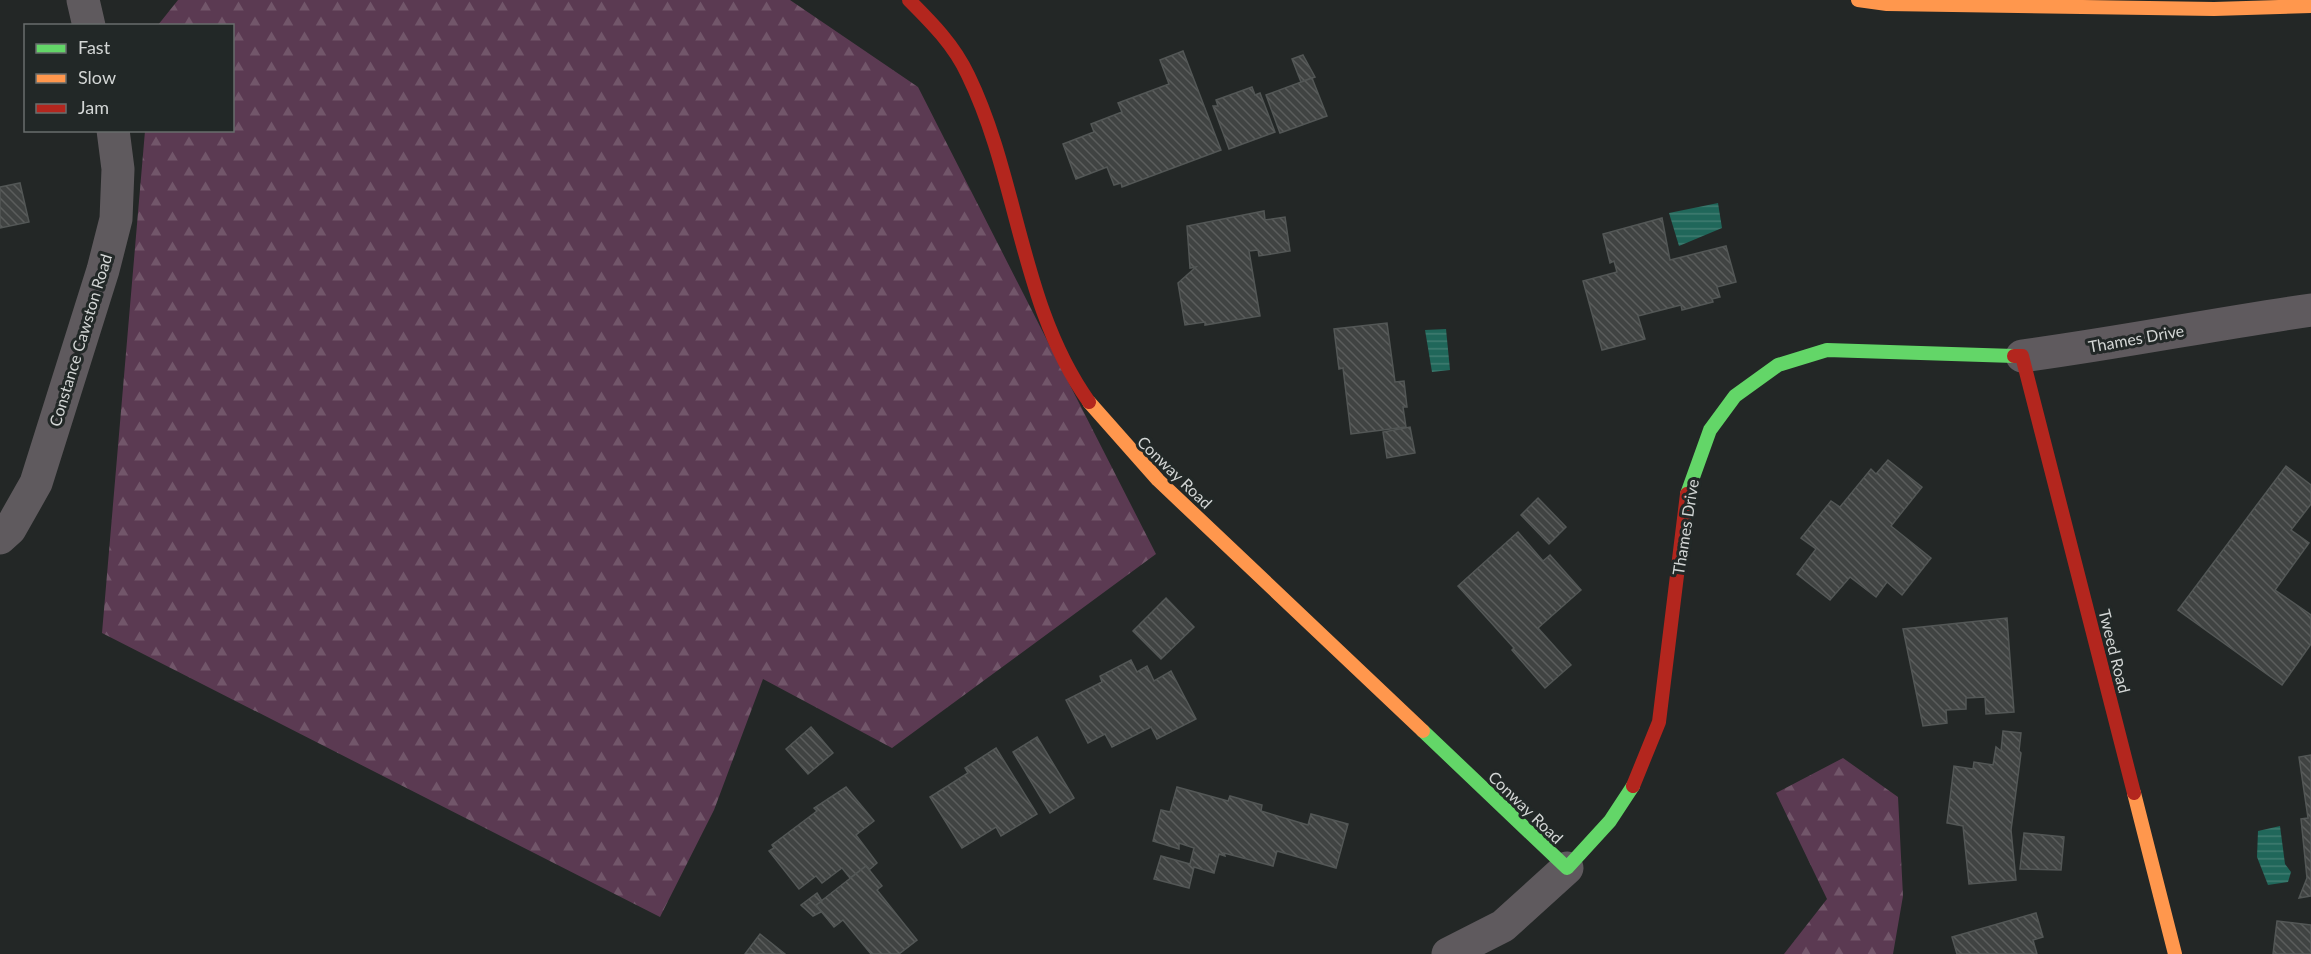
<svg xmlns="http://www.w3.org/2000/svg" width="2311" height="954" viewBox="0 0 2311 954" font-family="Lato,sans-serif">
<defs>
<pattern id="forest-firs" width="22" height="20" patternUnits="userSpaceOnUse" patternTransform="scale(1.5)"><rect width="22" height="20" fill="#5b3a52"/><path d="M5 1l3.5 6h-7zM16 11l3.5 6h-7z" fill="#72566a"/></pattern>
<pattern id="water-rules" width="6" height="5" patternUnits="userSpaceOnUse" patternTransform="scale(1.5)"><rect width="6" height="5" fill="#20675a"/><path d="M0 2.5h6" fill="none" stroke="#407c71"/></pattern>
<pattern id="building-back-hatch" width="6" height="6" patternUnits="userSpaceOnUse" patternTransform="scale(1.5)"><rect width="6" height="6" fill="#404342"/><path d="M-1 5l2 2M0 0l6 6M5-1l2 2" fill="none" stroke="#5b5d5c"/></pattern>
</defs>
<rect width="100%" height="100%" fill="#232726"/>
<g fill="url(#forest-firs)">
<polygon points="178,0 790,0 918,87 1156,554 892,748 763,679 714,810 660,917 102,633 145,131 232,130 232,26 158,25"/>
<polygon points="1843,758 1898,797 1903,896 1893,954 1784,954 1827,899 1776,793"/>
</g>
<g fill="url(#water-rules)">
<polygon points="1718,203 1722,228 1679,246 1669,213"/>
<polygon points="1446,329 1450,370 1432,372 1425,330"/>
<polygon points="2280,826 2285,864 2291,872 2288,882 2268,885 2257,857 2258,831"/>
</g>
<g fill="url(#building-back-hatch)" stroke="#535756" stroke-width="1.5">
<polygon points="1183,51 1221,150 1122,187 1121,183 1114,185 1107,167 1076,179 1063,144 1094,132 1091,124 1122,112 1118,103 1169,84 1160,60"/>
<polygon points="1303,55 1315,77 1301,82 1292,59"/>
<polygon points="1312,78 1327,116 1280,133 1266,95"/>
<polygon points="1252,87 1255,95 1260,93 1275,132 1229,149 1213,106 1218,106 1216,100"/>
<polygon points="20,183 29,222 0,228 0,187"/>
<polygon points="1264,211 1265,220 1285,217 1290,251 1259,256 1258,250 1249,251 1260,316 1205,325 1205,322 1185,325 1178,283 1196,267 1190,268 1187,226"/>
<polygon points="1662,218 1670,260 1726,246 1736,282 1717,287 1720,297 1712,299 1713,302 1682,310 1681,305 1638,316 1645,339 1602,350 1583,281 1617,272 1614,261 1610,263 1603,234"/>
<polygon points="1387,323 1395,382 1404,381 1407,407 1403,407 1406,427 1351,434 1343,368 1339,369 1334,329"/>
<polygon points="1410,427 1415,453 1387,458 1383,432"/>
<polygon points="1888,460 1922,487 1891,526 1931,558 1902,595 1887,582 1876,597 1850,577 1830,600 1797,574 1816,549 1801,538 1831,501 1840,507 1871,469 1876,474"/>
<polygon points="2286,466 2311,485 2311,504 2291,530 2309,543 2275,590 2311,615 2311,644 2282,685 2178,610"/>
<polygon points="1538,498 1566,527 1549,544 1521,515"/>
<polygon points="1518,532 1543,561 1550,555 1581,590 1538,628 1571,665 1545,688 1512,650 1514,648 1458,586"/>
<polygon points="1166,598 1194,627 1161,659 1133,631"/>
<polygon points="2007,618 2014,712 1986,714 1985,697 1966,698 1966,709 1946,710 1947,723 1923,726 1903,629"/>
<polygon points="1131,660 1137,672 1147,666 1154,681 1171,671 1196,719 1157,739 1151,727 1112,747 1105,734 1088,743 1066,700 1102,682 1100,676"/>
<polygon points="811,727 833,753 808,774 786,749"/>
<polygon points="2003,731 2021,733 2019,751 2021,753 2011,830 2016,880 1969,884 1963,826 1947,823 1954,766 1973,769 1974,762 1993,765 1996,747 2001,751"/>
<polygon points="1037,737 1074,798 1050,813 1013,752"/>
<polygon points="996,748 1037,814 1001,836 996,827 962,848 930,797 968,773 965,768"/>
<polygon points="2311,755 2311,896 2299,898 2307,878 2301,819 2308,818 2299,757"/>
<polygon points="846,787 874,821 856,835 877,863 869,870 866,866 850,878 842,868 822,883 816,876 799,889 769,851 774,848 772,845 817,811 814,808"/>
<polygon points="1177,787 1228,801 1230,796 1262,805 1261,811 1308,825 1311,814 1348,824 1336,868 1277,851 1273,866 1224,853 1225,856 1219,854 1214,873 1194,867 1189,888 1154,879 1161,856 1190,864 1194,848 1179,843 1179,849 1153,841 1161,810 1170,812"/>
<polygon points="2024,833 2064,837 2061,870 2020,869"/>
<polygon points="866,866 882,886 877,890 917,940 899,954 871,954 843,920 834,927 816,905"/>
<polygon points="817,893 822,901 816,905 821,912 813,916 801,905"/>
<polygon points="2036,913 2043,937 2033,940 2037,954 1957,954 1952,937"/>
<polygon points="2277,921 2311,925 2311,954 2273,954"/>
<polygon points="760,934 785,954 745,954"/>
</g>
<g fill="none" stroke-linecap="round" stroke-linejoin="round">
<g stroke="#5f5a5e" stroke-width="33">
<polyline points="83,0 89,26"/>
<path d="M2022,356C2119,343 2214,324 2311,310"/>
<polyline points="0,538 10,529 36,483 103,270 116,219 118,169 113,130"/>
<polyline points="1448,954 1503,926 1567,868"/>
</g>
<g stroke="#63d668" stroke-width="14">
<polyline points="1687,494 1710,430 1735,396 1778,365 1827,350 2014,356"/>
<polyline points="1423,731 1567,868 1610,821 1633,786"/>
</g>
<g stroke="#ff974d" stroke-width="14">
<polyline points="1858,0 1887,4 2214,9 2311,6"/>
<polyline points="1089,402 1158,480 1423,731"/>
<polyline points="2134,793 2175,954"/>
</g>
<g stroke="#b3261e" stroke-width="14">
<path d="M909,0C932,23 954,45 968,75C1019,180 1020,305 1089,402"/>
<polyline points="2014,356 2022,356 2134,793"/>
<polyline points="1633,786 1659,722 1687,494"/>
</g>
</g>
<g text-anchor="middle" dominant-baseline="central" stroke-width="6" stroke-linejoin="round" paint-order="stroke">
<g font-size="16" fill="#d3d6d5" stroke="#222827">
<text transform="translate(2136 338) rotate(-10)">Thames Drive</text>
<text transform="translate(80 340) rotate(-73)">Constance Cawston Road</text>
<text transform="translate(1175 472) rotate(44)">Conway Road</text>
<text transform="translate(1685 527) rotate(-81)">Thames Drive</text>
<text transform="translate(2115 651) rotate(76)">Tweed Road</text>
<text transform="translate(1526 807) rotate(44)">Conway Road</text>
</g>
</g>
<rect x="24" y="24" width="210" height="108" fill="#222827" stroke="#696e6d" stroke-width="1.5"/>
<rect x="36" y="44" width="30" height="9" fill="#63d668" stroke="#696e6d" stroke-width="1.5"/>
<text x="78" y="54" font-size="18" fill="#d3d6d5">Fast</text>
<rect x="36" y="74" width="30" height="9" fill="#ff974d" stroke="#696e6d" stroke-width="1.5"/>
<text x="78" y="84" font-size="18" fill="#d3d6d5">Slow</text>
<rect x="36" y="104" width="30" height="9" fill="#b3261e" stroke="#696e6d" stroke-width="1.5"/>
<text x="78" y="114" font-size="18" fill="#d3d6d5">Jam</text>
</svg>
